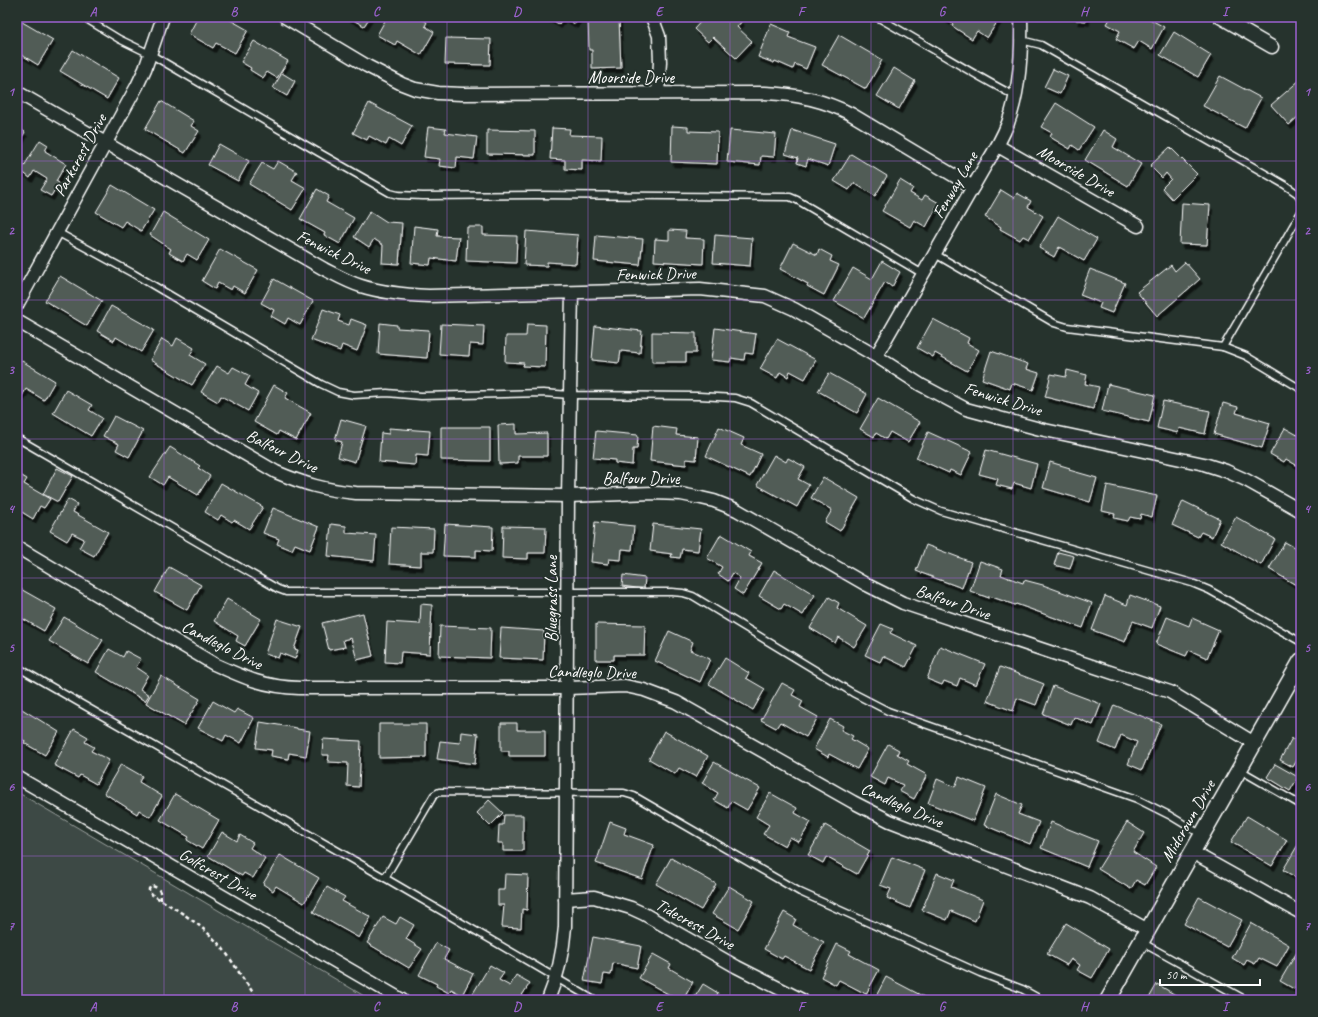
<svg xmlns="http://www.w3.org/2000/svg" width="1318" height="1017" viewBox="0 0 1318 1017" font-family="Caveat,sans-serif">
<defs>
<filter id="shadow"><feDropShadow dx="2.5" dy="4.5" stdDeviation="0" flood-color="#0009"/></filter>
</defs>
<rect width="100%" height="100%" fill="#26332d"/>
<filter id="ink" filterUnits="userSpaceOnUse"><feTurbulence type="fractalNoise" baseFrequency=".025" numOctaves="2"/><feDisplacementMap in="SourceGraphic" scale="8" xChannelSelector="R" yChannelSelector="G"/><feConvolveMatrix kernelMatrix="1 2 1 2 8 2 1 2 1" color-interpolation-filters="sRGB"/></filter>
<g filter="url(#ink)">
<polygon fill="#3e4944" stroke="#9ea4a2" points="17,792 371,1000 17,1000"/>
<g fill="#515c57" stroke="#fff" filter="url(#shadow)">
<polygon points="198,17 225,17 248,30 235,53 216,43 213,48 189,34"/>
<polygon points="348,17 370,17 364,26"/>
<polygon points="387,17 418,17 427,22 425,26 434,32 421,55 397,41 395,45 377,35"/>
<polygon points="547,17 579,17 575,24 563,17 559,24"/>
<polygon points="705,17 738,17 742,21 737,27 752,41 736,58 713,37 708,42 694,29"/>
<polygon points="942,17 996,17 999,19 987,38 977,31 972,39 952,26 953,24"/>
<polygon points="1076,17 1087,17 1087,21 1076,20"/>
<polygon points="1111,17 1146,17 1164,27 1152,49 1139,41 1134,49 1116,39 1120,31 1107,24"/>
<polygon points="619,18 621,68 592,69 592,50 589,50 588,19"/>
<polygon points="17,19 53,40 38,65 17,52"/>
<polygon points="771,24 790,32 788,37 815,47 806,69 795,64 793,69 775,61 774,63 758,57"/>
<polygon points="1174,32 1211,55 1198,77 1160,55"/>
<polygon points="839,35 882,60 866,89 822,65"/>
<polygon points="446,38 491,39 490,65 445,64"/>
<polygon points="254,41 288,61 277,78 267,72 263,78 250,70 251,68 241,62"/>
<polygon points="73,50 119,78 107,99 60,71"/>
<polygon points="894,68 915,81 899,109 877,96"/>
<polygon points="1053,69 1068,76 1060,94 1044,87"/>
<polygon points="282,73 295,81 287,96 273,88"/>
<polygon points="1220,76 1261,98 1245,128 1203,106"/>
<polygon points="1301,79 1301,114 1289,125 1271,105"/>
<polygon points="161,101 194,121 191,126 199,131 185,153 145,129"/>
<polygon points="369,103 412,126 401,146 389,139 386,145 369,136 367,140 353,133"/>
<polygon points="1056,103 1094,127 1079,150 1072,145 1070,149 1050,137 1052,133 1041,127"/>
<polygon points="672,126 688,127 688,131 718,132 717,164 671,162"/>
<polygon points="17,127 25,132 17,146"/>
<polygon points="428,127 446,129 445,133 477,137 474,159 457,157 456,168 439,166 440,159 424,157"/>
<polygon points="552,128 570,129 569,135 602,136 601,161 582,160 582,170 565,169 565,160 550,159"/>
<polygon points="487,130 535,131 535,155 487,154"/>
<polygon points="730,130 776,134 774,157 761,156 760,165 727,162"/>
<polygon points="792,130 835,144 828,166 808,159 806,166 797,163 798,158 785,154"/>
<polygon points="1103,130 1117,139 1113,147 1141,164 1128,186 1085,160"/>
<polygon points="40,140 48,145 45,151 66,164 56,181 59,183 51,196 40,190 47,179 34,171 30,178 21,171"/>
<polygon points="219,144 249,161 238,181 208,165"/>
<polygon points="1170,147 1197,174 1172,199 1162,188 1171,179 1166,173 1162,178 1150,166"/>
<polygon points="851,154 887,176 875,196 854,183 849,190 834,181"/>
<polygon points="278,161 297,172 292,180 306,188 292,210 249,184 262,163 273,169"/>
<polygon points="900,180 913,188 910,193 922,200 925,195 939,203 926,227 914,220 910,227 882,211"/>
<polygon points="112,185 154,210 141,231 125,221 121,227 96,212"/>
<polygon points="317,189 329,196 326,202 354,218 340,244 324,235 325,233 300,219"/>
<polygon points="1001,190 1014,198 1017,193 1031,201 1028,207 1043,216 1029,239 1023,236 1020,240 1000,229 1001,227 985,217"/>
<polygon points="1182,203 1210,205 1207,245 1180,244"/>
<polygon points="370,211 387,222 402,223 399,264 382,263 383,245 374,239 369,247 354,237"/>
<polygon points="163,212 209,240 197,260 187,254 183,261 169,253 171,249 150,235"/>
<polygon points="1058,216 1097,239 1084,261 1059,247 1054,257 1039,248"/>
<polygon points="414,226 438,229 437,236 459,237 456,261 431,258 430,265 411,263"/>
<polygon points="467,227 483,227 483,235 517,236 516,263 466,261"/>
<polygon points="669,230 686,231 685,238 704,239 703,264 654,261 655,239 669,240"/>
<polygon points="526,231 578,235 576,264 547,262 547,266 524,265"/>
<polygon points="596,235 643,239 640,265 594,261"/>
<polygon points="715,235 752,238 750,266 713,263"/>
<polygon points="793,243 817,255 819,249 832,256 830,261 839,265 824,295 807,286 808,284 780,269"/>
<polygon points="220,249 258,270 245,293 233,286 231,290 218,283 215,289 202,281"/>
<polygon points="882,261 900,272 892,287 885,282 864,318 834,301 853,268 872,279"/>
<polygon points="1185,262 1200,279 1157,316 1137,292 1171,265 1175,271"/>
<polygon points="1090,269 1125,283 1112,313 1099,308 1101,303 1080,295"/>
<polygon points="60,276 102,301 87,326 45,301"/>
<polygon points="274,279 313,301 300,325 288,318 285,324 271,316 274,310 261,303"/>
<polygon points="111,306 154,330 141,352 116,337 114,341 97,331"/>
<polygon points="323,309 340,315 338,321 349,325 351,319 367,325 357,351 342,345 340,351 311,340"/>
<polygon points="933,319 969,338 967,343 979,350 967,371 935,353 933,357 917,348"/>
<polygon points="380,323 397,325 397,328 429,330 427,358 378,354"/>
<polygon points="441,324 484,326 483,345 470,344 469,356 439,354"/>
<polygon points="527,324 546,325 545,367 523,366 524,363 505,362 506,336 526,336"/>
<polygon points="595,326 642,331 640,353 621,351 619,363 592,360"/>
<polygon points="715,328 756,334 753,354 745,353 744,360 731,358 730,362 711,360"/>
<polygon points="652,332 696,333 696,353 686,353 686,362 652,362"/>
<polygon points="177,338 194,348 190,355 205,364 192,385 150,360 162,339 173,346"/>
<polygon points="777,339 816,360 805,379 790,371 788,377 780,372 777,378 760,369"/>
<polygon points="991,351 1028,364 1026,369 1039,373 1033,390 1012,383 1010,389 982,379"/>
<polygon points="17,358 55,381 44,400 26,389 22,396 17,394"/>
<polygon points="217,366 229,373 233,367 250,376 245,385 258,393 248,411 221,396 218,402 201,392"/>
<polygon points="1067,370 1087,375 1085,384 1099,387 1093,409 1045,397 1051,374 1066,377"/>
<polygon points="829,373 867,394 857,413 818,391"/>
<polygon points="1108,384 1155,395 1149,422 1102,411"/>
<polygon points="274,385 288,393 285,398 311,413 296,440 279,431 277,435 254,422"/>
<polygon points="66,390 92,405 89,410 102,418 91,436 53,413"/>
<polygon points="878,398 920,422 908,442 890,432 886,439 876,433 874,437 860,429"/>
<polygon points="1163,401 1210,411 1205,434 1179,428 1178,433 1157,428"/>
<polygon points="1223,403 1238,407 1236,413 1270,423 1262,448 1214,434"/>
<polygon points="114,416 143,431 129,457 116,450 119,444 103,436"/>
<polygon points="341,419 366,426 355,462 338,457 342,442 335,440"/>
<polygon points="516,424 516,434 547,433 547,456 518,456 518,463 499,464 498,425"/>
<polygon points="653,426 677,429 676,435 698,437 696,460 686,459 686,465 650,461"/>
<polygon points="441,427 490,427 490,461 441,460"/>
<polygon points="719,427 744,438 741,445 761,454 750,477 706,456"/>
<polygon points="389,428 430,431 428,456 416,455 415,465 379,462 381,433 389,434"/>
<polygon points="1285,428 1301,437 1301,468 1286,459 1284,462 1270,454"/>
<polygon points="596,431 638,435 637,449 633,449 632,465 615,463 615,460 593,458"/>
<polygon points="928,432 972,452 961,475 950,470 949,473 916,458"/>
<polygon points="170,447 200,466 198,468 210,476 198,495 168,477 163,485 150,477"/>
<polygon points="986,450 1037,464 1031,488 1014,483 1012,489 996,485 998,479 979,474"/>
<polygon points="774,455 786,462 788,458 805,467 798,479 809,485 797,507 757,485"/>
<polygon points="1050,462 1070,468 1069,470 1097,478 1090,502 1043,488"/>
<polygon points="57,468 73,476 58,502 43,494"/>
<polygon points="17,473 27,479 24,484 50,499 44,508 40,506 33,519 17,509"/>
<polygon points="823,477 859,498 840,531 825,522 832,510 811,498"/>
<polygon points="221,483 263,507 249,529 234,520 232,522 221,515 218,520 205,512"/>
<polygon points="1107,485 1157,496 1152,517 1141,514 1140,519 1130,517 1128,521 1114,518 1115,514 1102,511"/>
<polygon points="68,499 77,504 73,512 108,532 94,556 79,548 84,539 72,533 67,541 50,531"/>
<polygon points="1183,501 1220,519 1212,537 1201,532 1198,537 1172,525"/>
<polygon points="273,508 319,527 310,550 295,544 292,550 277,544 279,539 263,533"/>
<polygon points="1236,517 1275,539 1261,565 1221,542"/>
<polygon points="595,522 634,526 632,550 622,549 621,560 609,559 608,564 591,562"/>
<polygon points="331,524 346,526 346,533 376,535 374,561 328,556"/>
<polygon points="445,524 493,527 492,551 476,550 476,557 443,556"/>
<polygon points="653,524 701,529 698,551 682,549 680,558 671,557 672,554 650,551"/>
<polygon points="503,526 546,527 545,553 528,553 528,559 502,558"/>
<polygon points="391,527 434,529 433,552 421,552 421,566 389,564"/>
<polygon points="721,534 751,552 749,556 762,563 743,595 734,589 740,578 733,573 728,581 718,574 722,567 707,558"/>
<polygon points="1285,542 1301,551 1301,588 1269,569"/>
<polygon points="926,545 971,562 962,588 916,571"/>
<polygon points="1058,552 1074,556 1070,569 1054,565"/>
<polygon points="980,561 1003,569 1001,575 1023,583 1024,580 1043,585 1092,603 1083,628 1016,604 1015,605 989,596 989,598 970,591"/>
<polygon points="169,567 201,585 187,610 155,592"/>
<polygon points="774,570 815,595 803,615 784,604 781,609 759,596"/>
<polygon points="623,575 645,578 644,589 622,586"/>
<polygon points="17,587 56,609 44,631 18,616 17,619"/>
<polygon points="1130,595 1160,606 1152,628 1133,621 1125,642 1092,630 1105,596 1127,605"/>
<polygon points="829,597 839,603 837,608 867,626 854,647 838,637 835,643 810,628"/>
<polygon points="227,599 261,619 245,646 236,641 238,636 214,621"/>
<polygon points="421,604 432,605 430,654 401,652 400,663 385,662 387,622 420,624"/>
<polygon points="363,613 373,656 357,660 351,638 343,640 345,647 329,650 322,623"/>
<polygon points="64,617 103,640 88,664 49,641"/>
<polygon points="1167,617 1189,626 1192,618 1219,630 1207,658 1189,650 1186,656 1156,644"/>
<polygon points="277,619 302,627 294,649 298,650 295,659 280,653 278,658 265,654"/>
<polygon points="596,624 645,625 644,655 614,655 614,660 596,660"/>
<polygon points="881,624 893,629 890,633 917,646 906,667 883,656 880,662 865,655"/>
<polygon points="440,626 491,628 490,658 439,656"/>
<polygon points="501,628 544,631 543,660 499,658"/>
<polygon points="669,631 693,642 690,650 710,659 700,682 655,661"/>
<polygon points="940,646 985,664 976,685 960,678 957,686 944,681 942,685 927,679"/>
<polygon points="109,649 123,657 126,651 141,659 136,667 148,675 140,689 149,695 145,701 96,672"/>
<polygon points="725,658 749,673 746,678 765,689 753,710 709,684"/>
<polygon points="1000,667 1044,684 1036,705 1017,698 1013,711 987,701"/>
<polygon points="161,676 200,699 184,725 146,703"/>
<polygon points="782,683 795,690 792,695 803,701 800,707 818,717 806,737 780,722 776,728 761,720"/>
<polygon points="1053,686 1101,704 1093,725 1074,717 1071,725 1043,714"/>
<polygon points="213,701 234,713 237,709 254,718 241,743 226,735 223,741 198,728"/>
<polygon points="1114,705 1161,724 1142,770 1128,764 1137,742 1121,735 1115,750 1099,743"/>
<polygon points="17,706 59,732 45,755 24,743 25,741 17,736"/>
<polygon points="830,719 843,726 841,730 853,736 851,739 868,749 857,769 829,754 828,757 814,749"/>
<polygon points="260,722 297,728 297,729 310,731 306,756 289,753 288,759 271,756 272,750 256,748"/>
<polygon points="501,723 517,723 517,730 545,730 545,756 509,756 509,751 501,751"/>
<polygon points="379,724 426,724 426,757 379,758"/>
<polygon points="74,729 88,737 85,742 94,747 91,751 109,760 96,784 80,775 78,778 54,765"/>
<polygon points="664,731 708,756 696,777 679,768 675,774 649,759"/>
<polygon points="461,732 478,734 475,764 437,759 440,741 460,743"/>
<polygon points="1292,738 1301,743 1301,755 1300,755 1293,767 1280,760"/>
<polygon points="323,739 361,741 359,787 347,786 348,763 328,762 329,755 322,755"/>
<polygon points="888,744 899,750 897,754 909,761 907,764 927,775 914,799 899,791 903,785 888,778 885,785 870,777"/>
<polygon points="714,762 760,788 747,810 731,801 728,808 714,800 718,793 702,783"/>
<polygon points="121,764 142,776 139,782 162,796 150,817 139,810 137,814 104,793"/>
<polygon points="1275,764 1298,777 1290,791 1267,777"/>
<polygon points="959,777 986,788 973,821 928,803 937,779 955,787"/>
<polygon points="770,793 797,808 795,813 811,822 799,842 790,837 785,846 763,834 769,825 756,817"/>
<polygon points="175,794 219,820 202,849 187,840 189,837 160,820"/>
<polygon points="996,794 1022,805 1018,814 1039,822 1030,844 984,825"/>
<polygon points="489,800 503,813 490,826 477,813"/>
<polygon points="504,815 523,815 523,851 503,851 503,843 498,843 499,825 503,825"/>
<polygon points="1247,816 1287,840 1272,866 1231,842"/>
<polygon points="610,822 626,828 624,834 654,845 642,879 596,863"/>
<polygon points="1051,822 1098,841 1087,867 1041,848"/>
<polygon points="1127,822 1144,833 1133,852 1156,867 1145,885 1136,880 1131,889 1098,869"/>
<polygon points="825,825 870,851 857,874 826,857 823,863 808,855"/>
<polygon points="222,832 237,841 240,835 253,843 250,848 265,858 253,878 244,873 242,876 208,856"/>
<polygon points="1299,843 1301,845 1301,876 1299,879 1283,870"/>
<polygon points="280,855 319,878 304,903 276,886 273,891 263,884"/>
<polygon points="892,857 925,870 910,908 887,898 891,889 880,885"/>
<polygon points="671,858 716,884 701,910 656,884"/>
<polygon points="937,873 954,880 951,887 983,900 975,921 951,911 947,920 922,910"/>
<polygon points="505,874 528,875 527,910 522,909 521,928 502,927 504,905 498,905 498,890 504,890"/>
<polygon points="729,886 754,901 738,929 712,914"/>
<polygon points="327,887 345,897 342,901 371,917 359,938 313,912"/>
<polygon points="1199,897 1242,920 1227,947 1184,924"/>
<polygon points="784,912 796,919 793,925 824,942 809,969 784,956 782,959 764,949"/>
<polygon points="383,917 396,924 400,917 414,925 406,939 422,949 409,968 367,943"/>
<polygon points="1066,923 1109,949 1092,978 1077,970 1080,965 1071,959 1067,965 1047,954"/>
<polygon points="1251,923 1289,945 1277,967 1259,958 1255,964 1247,960 1244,965 1232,958"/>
<polygon points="593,937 641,946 637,968 613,963 611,975 604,974 602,984 584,981"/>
<polygon points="436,943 449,950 444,959 473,974 462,995 451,989 449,993 436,986 437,984 419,975"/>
<polygon points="837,944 851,951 849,954 879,970 866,994 839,980 836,985 821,977"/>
<polygon points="1297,952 1301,954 1301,985 1297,983 1294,989 1280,981"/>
<polygon points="653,954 671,964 669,968 693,982 683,1000 679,1000 639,978"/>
<polygon points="490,965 504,973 499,980 510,986 516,975 530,983 519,1000 469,1000"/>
<polygon points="886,977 930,1000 874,1000"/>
<polygon points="703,984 718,993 716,997 720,1000 693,1000"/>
<polygon points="1157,984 1184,1000 1148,1000"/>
</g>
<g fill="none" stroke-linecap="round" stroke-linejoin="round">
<defs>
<g id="service">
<polyline points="83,17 119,39 150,54 318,152 390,193 398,195 423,196 536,195 790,197 797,200 923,274"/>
<path d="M877,17C924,43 968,72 1015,96"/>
<polyline points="1021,40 1041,45 1285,185 1298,194 1301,201"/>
<polyline points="57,232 134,274 321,384 338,392 354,395 387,393 421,396 543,393 570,395 699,396 735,398 751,403 914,499 941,511 1192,583 1209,590 1301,642"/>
<polyline points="935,254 1054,323 1067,327 1223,347 1246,356 1301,389"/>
<polyline points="1223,347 1301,212"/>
<polyline points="17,438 278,589 286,592 672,592 683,593 693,596 853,693 888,711 1137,799 1169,815 1202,835"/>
<polyline points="17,667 385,878 594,1000"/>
<polyline points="1240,770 1301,805"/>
<polyline points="385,878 434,795 439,792 624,793 634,796 800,892 980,973 1022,989 1042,1000"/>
<polyline points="1141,942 1246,1000"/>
</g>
<g id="minor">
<path d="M285,17L367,66L402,84L415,89L438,93L462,94L765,93C796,94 824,100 851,114L973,187"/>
<polyline points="652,17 659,36 660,62 658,93"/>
<polyline points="1220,17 1272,47"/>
<path d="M17,92L324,269C336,275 348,282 361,286C383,293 406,295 429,296L700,289L765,296L794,309L876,356L921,385L966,409L1040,429L1204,464L1226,471L1246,480L1301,511"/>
<polyline points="998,146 1138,226"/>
<polyline points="17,305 137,86 145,69 163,17"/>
<path d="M17,321L276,472C304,484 325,490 356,493L568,496L653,493L681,494L701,498L714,501L737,510L867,585L903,603L1170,692L1254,743"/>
<path d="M876,356L985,166C994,152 1002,139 1008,123C1020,90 1022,52 1021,17"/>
<path d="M17,547L214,664C245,678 265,687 299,688H567L625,686L644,690L676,702L853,802L890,821L1090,898L1148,930"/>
<polyline points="17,777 402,1000"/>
<polyline points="1192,852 1301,913"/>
<polyline points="565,899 594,897 631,908 644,914 737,967 802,1000"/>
<path d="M548,1000C558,976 563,953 565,927L568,496L572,293"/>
</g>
<polyline id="tertiary" points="1108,1000 1301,661"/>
</defs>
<use href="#service" stroke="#fff" stroke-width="9"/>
<use href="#minor" stroke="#fff" stroke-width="15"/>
<use href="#tertiary" stroke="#fff" stroke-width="18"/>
<path stroke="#fff" stroke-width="2.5" stroke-dasharray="4 3" stroke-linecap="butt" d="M161,900C161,893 160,887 151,886L149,889V893C173,907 197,921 216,941C226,951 233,963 240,974C245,982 253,991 257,1000"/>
<use href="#service" stroke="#26332d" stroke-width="6"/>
<use href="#minor" stroke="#26332d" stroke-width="12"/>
<use href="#tertiary" stroke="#26332d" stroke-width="15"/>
</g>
</g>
<path fill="none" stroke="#9c61cf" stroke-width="1" stroke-opacity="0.55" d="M164,17V1000M305,17V1000M447,17V1000M588,17V1000M730,17V1000M871,17V1000M1013,17V1000M1154,17V1000M17,161H1301M17,300H1301M17,439H1301M17,578H1301M17,717H1301M17,856H1301"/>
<g text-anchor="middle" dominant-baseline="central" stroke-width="4" stroke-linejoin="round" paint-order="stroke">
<g font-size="17" fill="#fff" stroke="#26332d">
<text x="631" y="77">Moorside Drive</text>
<text transform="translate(80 155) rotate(-61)">Parkcrest Drive</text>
<text transform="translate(1076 171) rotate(30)">Moorside Drive</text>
<text transform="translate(955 185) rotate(-60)">Fenway Lane</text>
<text transform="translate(334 252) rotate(26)">Fenwick Drive</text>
<text transform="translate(656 274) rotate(-1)">Fenwick Drive</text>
<text transform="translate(1003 399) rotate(17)">Fenwick Drive</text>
<text transform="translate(282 451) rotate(26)">Balfour Drive</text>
<text x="641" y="478">Balfour Drive</text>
<text transform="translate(551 599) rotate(-90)">Bluegrass Lane</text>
<text transform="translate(953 602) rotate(19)">Balfour Drive</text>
<text transform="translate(222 645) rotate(27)">Candleglo Drive</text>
<text transform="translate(592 672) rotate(1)">Candleglo Drive</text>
<text transform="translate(902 805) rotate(24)">Candleglo Drive</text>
<text transform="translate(1188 821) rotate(-60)">Midcrown Drive</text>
<text transform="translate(218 874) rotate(30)">Golfcrest Drive</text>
<text transform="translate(695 924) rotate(29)">Tidecrest Drive</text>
</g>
</g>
<rect width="1318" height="1017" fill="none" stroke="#26332d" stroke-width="44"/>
<path d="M1160 979v6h100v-6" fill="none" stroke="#ffffff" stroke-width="2"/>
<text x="1166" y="979" font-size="12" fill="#ffffff" stroke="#26332d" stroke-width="3" paint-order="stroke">50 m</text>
<rect x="22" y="22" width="1274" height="973" fill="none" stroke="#9c61cf" stroke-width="1.5"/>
<g font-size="13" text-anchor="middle" font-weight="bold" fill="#9c61cf">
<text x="93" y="16">A</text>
<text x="234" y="16">B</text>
<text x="376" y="16">C</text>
<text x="517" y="16">D</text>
<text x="659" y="16">E</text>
<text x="801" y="16">F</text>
<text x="942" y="16">G</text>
<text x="1084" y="16">H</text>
<text x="1225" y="16">I</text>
<text x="11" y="96">1</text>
<text x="1307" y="96">1</text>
<text x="11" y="235">2</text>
<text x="1307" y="235">2</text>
<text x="11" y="374">3</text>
<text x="1307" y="374">3</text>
<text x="11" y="513">4</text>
<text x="1307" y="513">4</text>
<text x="11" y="652">5</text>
<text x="1307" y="652">5</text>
<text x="11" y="791">6</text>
<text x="1307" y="791">6</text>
<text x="11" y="930">7</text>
<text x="1307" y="930">7</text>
<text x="93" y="1011">A</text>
<text x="234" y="1011">B</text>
<text x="376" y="1011">C</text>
<text x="517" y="1011">D</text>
<text x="659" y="1011">E</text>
<text x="801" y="1011">F</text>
<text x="942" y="1011">G</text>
<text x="1084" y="1011">H</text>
<text x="1225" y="1011">I</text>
</g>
</svg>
